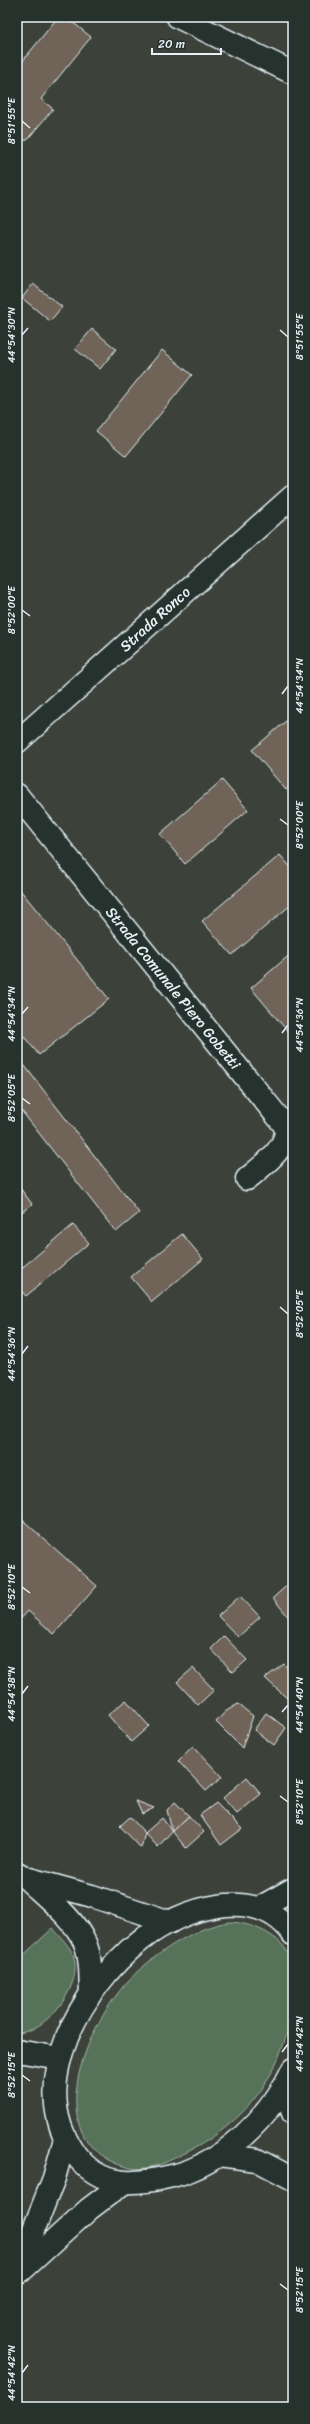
<svg xmlns="http://www.w3.org/2000/svg" width="310" height="2424" viewBox="0 0 310 2424" font-family="Sriracha,sans-serif">
<rect width="100%" height="100%" fill="#3c423a"/>
<filter id="ink" filterUnits="userSpaceOnUse"><feTurbulence type="fractalNoise" baseFrequency=".025" numOctaves="2"/><feDisplacementMap in="SourceGraphic" scale="8" xChannelSelector="R" yChannelSelector="G"/><feConvolveMatrix kernelMatrix="1 2 1 2 8 2 1 2 1" color-interpolation-filters="sRGB"/></filter>
<g filter="url(#ink)">
<g fill="#567258" stroke="#9fb2a8">
<path d="M229,1922C255,1923 288,1938 293,1966C300,2004 282,2062 259,2093C240,2119 210,2142 181,2155C163,2164 145,2172 126,2167C32,2140 90,2014 138,1971C163,1949 196,1927 229,1922Z"/>
<path d="M53,1928C59,1936 70,1946 73,1955C85,1984 46,2033 17,2033V1961Z"/>
</g>
<g fill="#6f6459" stroke="#e8f1f8">
<polygon points="58,17 66,17 91,37 41,99 53,109 26,141 17,134 17,68"/>
<polygon points="33,284 62,307 50,321 22,298"/>
<polygon points="293,316 293,327 288,323"/>
<polygon points="92,329 116,349 100,369 75,349"/>
<polygon points="162,350 192,375 126,456 96,431"/>
<polygon points="293,715 293,784 286,790 252,750"/>
<polygon points="222,780 248,810 185,864 160,834"/>
<polygon points="280,855 293,870 293,903 232,955 202,921"/>
<polygon points="17,886 109,999 39,1055 17,1028"/>
<polygon points="293,952 293,1030 289,1033 251,988"/>
<polygon points="17,1056 139,1213 116,1232 17,1105"/>
<polygon points="17,1184 32,1204 17,1216"/>
<polygon points="73,1225 89,1243 26,1296 17,1286 17,1272"/>
<polygon points="182,1234 203,1259 152,1302 131,1277"/>
<polygon points="17,1515 97,1586 54,1634 28,1611 17,1623"/>
<polygon points="293,1580 293,1618 291,1620 273,1598"/>
<polygon points="240,1596 260,1617 238,1637 218,1616"/>
<polygon points="224,1636 247,1660 233,1672 211,1649"/>
<polygon points="284,1664 292,1673 289,1700 265,1678"/>
<polygon points="193,1668 214,1690 198,1705 177,1682"/>
<polygon points="126,1700 149,1726 131,1742 108,1715"/>
<polygon points="238,1704 253,1716 242,1748 216,1722 225,1712"/>
<polygon points="266,1713 286,1728 274,1745 254,1730"/>
<polygon points="193,1746 222,1777 206,1791 178,1761"/>
<polygon points="247,1777 261,1794 237,1814 223,1798"/>
<polygon points="136,1801 154,1808 142,1814"/>
<polygon points="175,1802 189,1816 172,1831 167,1810"/>
<polygon points="216,1803 242,1829 221,1845 200,1815"/>
<polygon points="189,1816 204,1832 186,1848 172,1831"/>
<polygon points="130,1817 145,1833 141,1848 120,1826"/>
<polygon points="162,1818 172,1831 158,1847 145,1833"/>
</g>
<g fill="none" stroke-linecap="round" stroke-linejoin="round">
<defs>
<g id="minor">
<polyline points="178,17 293,73"/>
<polyline points="17,742 293,496"/>
<path d="M17,795L286,1127C288,1149 262,1166 247,1179"/>
<polyline points="17,2051 60,2058"/>
</g>
<g id="major">
<polyline points="17,1873 26,1878 92,1896 170,1922"/>
<path d="M27,1879C47,1898 74,1918 85,1943C92,1959 90,1979 91,1995"/>
<polyline points="259,1908 293,1889"/>
<path d="M293,1934C257,1883 181,1908 141,1940C82,1987 24,2084 75,2154C101,2189 135,2185 172,2176C223,2164 271,2116 293,2069"/>
<polyline points="286,2085 293,2113"/>
<polyline points="219,2155 257,2160 293,2179"/>
<polyline points="21,2271 89,2209 122,2184"/>
<polyline points="17,2272 54,2178 65,2139"/>
</g>
</defs>
<use href="#minor" stroke="#e8f1f8" stroke-width="25"/>
<use href="#major" stroke="#e8f1f8" stroke-width="25"/>
<use href="#minor" stroke="#26332d" stroke-width="22"/>
<use href="#major" stroke="#26332d" stroke-width="22"/>
</g>
</g>
<path fill="none" stroke="#e8f1f8" stroke-width="1.5" d="M22,121L30,128M280,330L288,337M22,335L28,328M22,610L30,616M282,694L288,686M280,819L288,825M22,1014L28,1007M282,1033L288,1025M22,1098L30,1104M280,1307L288,1314M22,1354L28,1346M22,1587L30,1593M22,1694L28,1686M282,1712L288,1705M280,1796L288,1802M282,2052L288,2044M22,2075L30,2081M280,2284L288,2290M22,2373L28,2365"/>
<g text-anchor="middle" dominant-baseline="central" stroke-width="3.5" stroke-linejoin="round" paint-order="stroke">
<g font-size="15" fill="#e8f1f8" stroke="#26332d">
<text transform="translate(155 619) rotate(-42)">Strada Ronco</text>
<text transform="translate(173 988) rotate(51)">Strada Comunale Piero Gobetti</text>
</g>
</g>
<rect width="310" height="2424" fill="none" stroke="#26332d" stroke-width="44"/>
<path d="M152 48v6h69v-6" fill="none" stroke="#e8f1f8" stroke-width="2"/>
<text x="158" y="48" font-size="12" fill="#e8f1f8" stroke="#26332d" stroke-width="3" paint-order="stroke">20 m</text>
<rect x="22" y="22" width="266" height="2380" fill="none" stroke="#e8f1f8" stroke-width="1.5"/>
<g font-size="10" text-anchor="middle" fill="#e8f1f8">
<text transform="translate(11 121) rotate(-90)" y="4">8°51'55"E</text>
<text transform="translate(11 335) rotate(-90)" y="4">44°54'30"N</text>
<text transform="translate(299 337) rotate(-90)" y="4">8°51'55"E</text>
<text transform="translate(11 610) rotate(-90)" y="4">8°52'00"E</text>
<text transform="translate(299 686) rotate(-90)" y="4">44°54'34"N</text>
<text transform="translate(299 825) rotate(-90)" y="4">8°52'00"E</text>
<text transform="translate(11 1014) rotate(-90)" y="4">44°54'34"N</text>
<text transform="translate(299 1025) rotate(-90)" y="4">44°54'36"N</text>
<text transform="translate(11 1098) rotate(-90)" y="4">8°52'05"E</text>
<text transform="translate(299 1314) rotate(-90)" y="4">8°52'05"E</text>
<text transform="translate(11 1354) rotate(-90)" y="4">44°54'36"N</text>
<text transform="translate(11 1587) rotate(-90)" y="4">8°52'10"E</text>
<text transform="translate(11 1694) rotate(-90)" y="4">44°54'38"N</text>
<text transform="translate(299 1705) rotate(-90)" y="4">44°54'40"N</text>
<text transform="translate(299 1802) rotate(-90)" y="4">8°52'10"E</text>
<text transform="translate(299 2044) rotate(-90)" y="4">44°54'42"N</text>
<text transform="translate(11 2075) rotate(-90)" y="4">8°52'15"E</text>
<text transform="translate(299 2290) rotate(-90)" y="4">8°52'15"E</text>
<text transform="translate(11 2373) rotate(-90)" y="4">44°54'42"N</text>
</g>
</svg>
